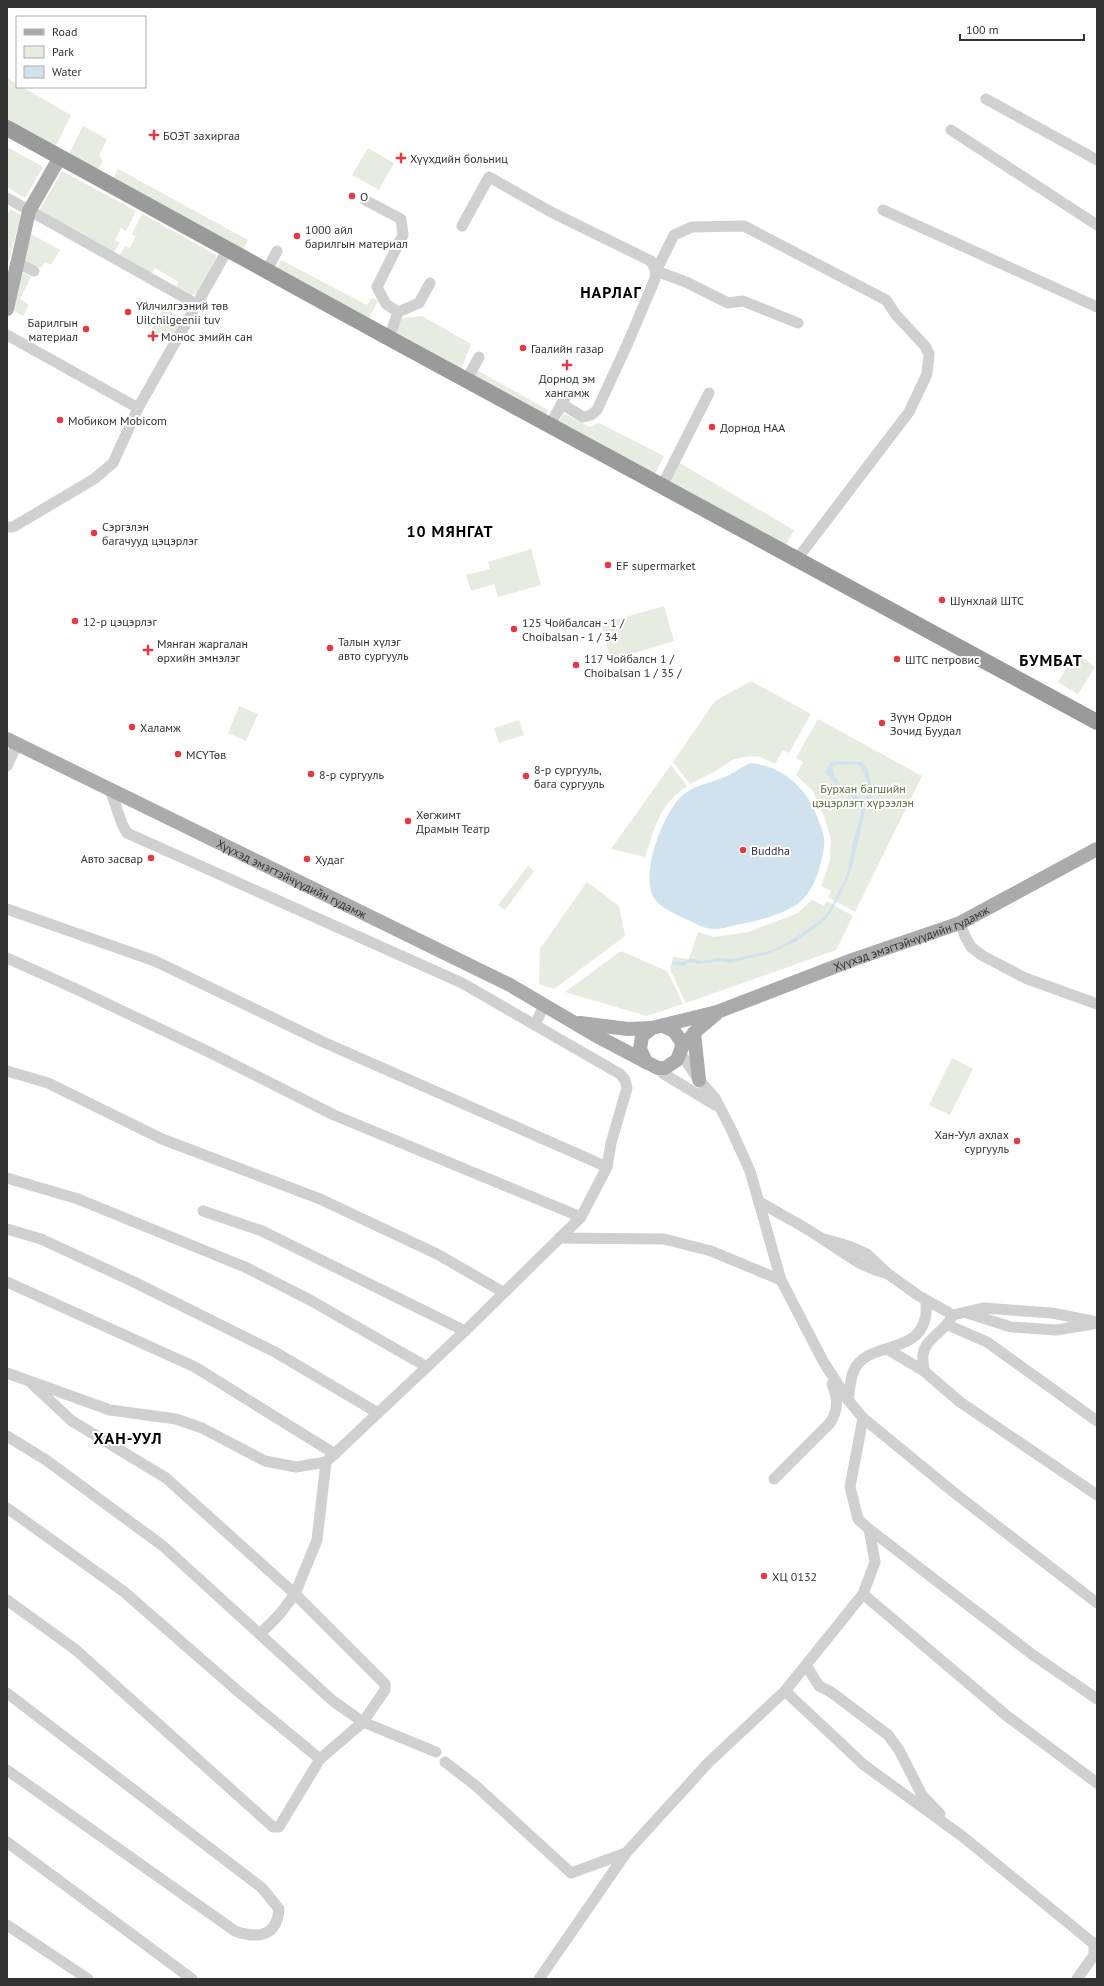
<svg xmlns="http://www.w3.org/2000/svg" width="1104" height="1986" viewBox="0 0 1104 1986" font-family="'PT Sans',sans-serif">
<rect width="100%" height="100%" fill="#fff"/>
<g fill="#e6ecdf">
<polygon points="7,78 17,84 17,87 22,87 71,115 56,146 7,119"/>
<polygon points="83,126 107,139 99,156 103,161 98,170 69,154"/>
<polygon points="7,147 43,167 25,198 7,187"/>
<polygon points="368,148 394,163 379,190 352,175"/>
<polygon points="118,169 248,240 243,249 113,179"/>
<polygon points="62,171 136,211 126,231 121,228 115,240 120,243 112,254 39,211"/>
<polygon points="11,209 21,215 9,261 7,260 7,216"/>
<path d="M142,214L216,255V259L198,292C190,299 183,293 175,289L179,282L155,268L150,275L119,257L125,246L130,248L136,236L132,234Z"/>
<polygon points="29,233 60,250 51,265 45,262 41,268 23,259"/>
<polygon points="281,260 367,305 372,298 378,301 369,318 277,269"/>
<polygon points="20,271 31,277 20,299 29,305 23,316 12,310"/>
<polygon points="164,307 180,317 180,322 169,341 160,339 161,337 150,331"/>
<polygon points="422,316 471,344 462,368 395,332 402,318"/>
<polygon points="475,369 548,410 546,415 472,375"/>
<polygon points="563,413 590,427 599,423 664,456 655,474 559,423"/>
<polygon points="678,462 794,530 786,545 668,481"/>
<polygon points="531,549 541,585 498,597 494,584 471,591 466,575 490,569 488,562"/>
<polygon points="664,606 674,641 611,660 601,624"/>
<polygon points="1076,653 1095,667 1078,694 1058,682"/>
<polygon points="751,681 811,714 789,753 783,750 775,764 758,756 746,757 734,759 714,772 690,784 673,762 715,701"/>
<polygon points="239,706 258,714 246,741 228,733"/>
<polygon points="818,719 922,776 855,912 828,897 831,891 821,886 830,860 831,840 825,819 813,791 796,775 803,762 796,758"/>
<polygon points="519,720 524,735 499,743 494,728"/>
<path d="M671,765L687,786C659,805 655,827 645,857L611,849Z"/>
<polygon points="528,866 534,871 505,910 498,905"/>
<polygon points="587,882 619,906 625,936 554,989 539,984 540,949"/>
<polygon points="812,900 824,906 827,901 853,916 836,950 686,1003 670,969 673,957 689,959 698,932 714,937 748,932 798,913"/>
<polygon points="621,951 667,971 683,1004 647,1016 565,992"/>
<polygon points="952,1058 973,1069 950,1115 929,1105"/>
</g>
<g fill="#cfe2ee" fill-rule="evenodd">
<path d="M834,761L862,762L868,770L873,794L865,805L864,817L853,864L845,885L830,914L822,923L795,942L768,954L729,963L722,961L698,964L690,962L684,966L673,965L672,962H681L692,958L701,961L720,958L734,959L773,950L785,944L815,924L825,916L831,907L847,875L852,846L861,814V805L838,787L825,772L830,763ZM856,764C867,770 865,782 869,793L866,798L863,799C850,792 834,783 832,767L837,765Z"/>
<path d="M751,763C785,767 809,790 819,822C821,827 824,834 824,839C825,848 822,858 820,866C816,880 811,892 800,902C789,912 756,922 741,924C720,928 714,934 692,922C681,916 662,910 654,898C639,875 664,809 685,793C698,784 714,782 727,776C736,772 741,767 751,763Z"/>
</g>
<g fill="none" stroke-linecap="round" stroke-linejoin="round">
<g stroke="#d0d0d0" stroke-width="11">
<polyline points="986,99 1097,160"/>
<polyline points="951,130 1097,225"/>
<polyline points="7,198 196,304"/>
<polyline points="365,200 401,219 403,235 377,287 386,304 398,312"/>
<polyline points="883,210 1097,307"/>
<polyline points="462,226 489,177 553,213 651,261 656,271 655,279 627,345 597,410 591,415 583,417 562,404"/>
<polyline points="18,263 34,271"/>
<polyline points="267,270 277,251"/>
<polyline points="7,335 138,408"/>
<polyline points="389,338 398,312 419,303 430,283"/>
<polyline points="467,379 479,357"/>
<polyline points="550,425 567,394"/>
<polyline points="662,486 709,393"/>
<polyline points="7,527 13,527 94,479 113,463 138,408 228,249"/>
<polyline points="797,559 909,412 927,374 929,354 925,346 896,315 886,300 744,226 692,227 674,235 656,271 686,282 728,303 743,301 798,323"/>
<polyline points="7,766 17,744"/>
<polyline points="7,909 155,961 321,1041 607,1167"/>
<polyline points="960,923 965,936 971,947 983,956 1025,978 1097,1004"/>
<polyline points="7,958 76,989 211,1053 334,1115 581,1217"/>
<polyline points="535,1025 544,1005"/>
<polyline points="681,1054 699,1080 715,1098 731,1129 750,1171 781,1280 823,1361 848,1400 863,1418 957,1495 1097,1603"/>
<polyline points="658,1068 664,1074 715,1105"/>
<polyline points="7,1071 48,1083 162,1139 320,1199 437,1254 503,1292"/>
<polyline points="7,1178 78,1199 245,1267 310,1300 427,1367"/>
<path d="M760,1202C781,1215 804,1226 824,1240C846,1254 859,1266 885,1273"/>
<polyline points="203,1211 262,1231 465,1331"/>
<polyline points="7,1229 41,1239 134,1282 275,1352 378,1413"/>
<polyline points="559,1238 664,1239 711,1251 781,1280"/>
<polyline points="824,1239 849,1246 867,1254 888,1274 919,1296 953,1315 983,1308 1052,1313 1097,1322"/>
<polyline points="7,1282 195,1367 335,1454"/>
<polyline points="967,1313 1011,1327 1056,1330 1093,1324"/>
<polyline points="948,1325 987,1342 1097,1421"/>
<polyline points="887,1349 924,1371 960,1402 1097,1495"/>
<path d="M924,1371C924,1366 922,1360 923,1355C924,1340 945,1331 951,1318"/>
<polyline points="7,1373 110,1410 176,1419 202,1428 265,1461 296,1467 326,1462 465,1331 581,1217 607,1167 611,1143 627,1088 625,1080 620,1074 462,983 127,833 122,824 110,789"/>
<path d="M848,1400C850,1389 850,1374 857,1365C875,1342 917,1353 925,1319C927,1314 926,1306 926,1301"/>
<polyline points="863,1418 850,1487 858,1519 869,1529 1033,1655 1097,1699"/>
<polyline points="7,1436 46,1460 163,1546 333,1701 363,1722 436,1752"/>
<path d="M774,1479L830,1423C839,1409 838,1398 832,1384"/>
<polyline points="7,1508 123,1591 240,1693 320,1759"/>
<polyline points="869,1529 875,1562 863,1594 1007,1716 1097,1783"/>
<polyline points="7,1600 76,1650 273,1827 279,1827 320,1759 363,1722 385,1690 385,1684 295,1594 166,1478 72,1421 32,1384"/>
<polyline points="260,1634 279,1615 295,1594 317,1540 326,1462"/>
<polyline points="806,1665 819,1686 831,1692 888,1735 899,1750 922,1795 940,1814"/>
<polyline points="785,1691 864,1765 962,1836 1094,1944 1097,1943"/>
<path d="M7,1693L262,1888L279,1909C277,1937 257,1939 235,1931L7,1770"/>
<polyline points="445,1762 475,1785 571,1873 626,1853 709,1762 785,1691 863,1594"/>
<polyline points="7,1842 192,1979"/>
<polyline points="7,1925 88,1979"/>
<polyline points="539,1979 626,1853"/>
<polyline points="1077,1979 1094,1955 1094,1944"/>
</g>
<g stroke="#ababab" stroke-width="14">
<polyline points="7,309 29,211 60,157"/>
<path id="s1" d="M7,739L510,985L595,1035L646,1062"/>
<polyline points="580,1023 628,1029 652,1028"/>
<path id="s2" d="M663,1026L674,1031L681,1041L682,1047L677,1060L665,1068H658L646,1062L640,1049L642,1036L652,1028L717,1012L852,960L960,923L1097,849"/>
<polyline points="694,1033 699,1080"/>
<polyline points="682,1047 698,1029 716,1014"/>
</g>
<polyline stroke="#9a9a9a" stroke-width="16" points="7,128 389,338 1097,722"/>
</g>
<g fill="#e63946" stroke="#fff" stroke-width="1.5">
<path d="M152 129h4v4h4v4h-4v4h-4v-4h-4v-4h4z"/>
<path d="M399 152h4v4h4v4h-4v4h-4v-4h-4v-4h4z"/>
<circle cx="352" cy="196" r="4"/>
<circle cx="297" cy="236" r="4"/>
<circle cx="128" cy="312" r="4"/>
<circle cx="86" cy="329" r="4"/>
<path d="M151 330h4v4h4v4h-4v4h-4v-4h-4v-4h4z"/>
<circle cx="523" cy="348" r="4"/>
<path d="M565 359h4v4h4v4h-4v4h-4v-4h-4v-4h4z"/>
<circle cx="60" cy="420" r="4"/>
<circle cx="712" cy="427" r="4"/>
<circle cx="94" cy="533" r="4"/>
<circle cx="608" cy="565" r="4"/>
<circle cx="942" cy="600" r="4"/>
<circle cx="75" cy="621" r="4"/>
<circle cx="514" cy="629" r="4"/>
<circle cx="330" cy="648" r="4"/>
<path d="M146 644h4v4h4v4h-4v4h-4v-4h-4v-4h4z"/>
<circle cx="897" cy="659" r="4"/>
<circle cx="576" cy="665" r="4"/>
<circle cx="882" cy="723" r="4"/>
<circle cx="132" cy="727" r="4"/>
<circle cx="178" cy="754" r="4"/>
<circle cx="311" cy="774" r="4"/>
<circle cx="526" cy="776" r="4"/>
<circle cx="408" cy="821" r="4"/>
<circle cx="743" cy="850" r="4"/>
<circle cx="151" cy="858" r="4"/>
<circle cx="307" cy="859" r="4"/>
<circle cx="1017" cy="1141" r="4"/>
<circle cx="764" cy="1576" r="4"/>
</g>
<g text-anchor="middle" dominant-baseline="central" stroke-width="4" stroke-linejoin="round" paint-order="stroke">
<g font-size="12" fill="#333" stroke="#fff" text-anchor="start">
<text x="163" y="135">БОЭТ захиргаа</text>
<text x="410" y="158">Хүүхдийн больниц</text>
<text x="360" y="196">O</text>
<text x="305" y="229">1000 айл<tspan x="305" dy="14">барилгын материал</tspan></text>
<text x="136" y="305">Үйлчилгээний төв<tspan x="136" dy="14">Uilchilgeenii tuv</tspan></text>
<text x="78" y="322" text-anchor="end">Барилгын<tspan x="78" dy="14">материал</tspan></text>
<text x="161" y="336">Монос эмийн сан</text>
<text x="531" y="348">Гаалийн газар</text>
<text x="567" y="378" text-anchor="middle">Дорнод эм<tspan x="567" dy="14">хангамж</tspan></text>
<text x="68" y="420">Мобиком Mobicom</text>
<text x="720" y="427">Дорнод НАА</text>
<text x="102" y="526">Сэргэлэн<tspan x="102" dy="14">багачууд цэцэрлэг</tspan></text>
<text x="616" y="565">EF supermarket</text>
<text x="950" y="600">Шунхлай ШТС</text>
<text x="83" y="621">12-р цэцэрлэг</text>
<text x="522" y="622">125 Чойбалсан - 1 /<tspan x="522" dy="14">Choibalsan - 1 / 34</tspan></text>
<text x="338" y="641">Талын хүлэг<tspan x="338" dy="14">авто сургууль</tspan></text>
<text x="157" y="643">Мянган жаргалан<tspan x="157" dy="14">өрхийн эмнэлэг</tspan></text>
<text x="584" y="658">117 Чойбалсн 1 /<tspan x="584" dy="14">Choibalsan 1 / 35 /</tspan></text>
<text x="905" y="659">ШТС петровис</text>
<text x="890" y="716">Зүүн Ордон<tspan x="890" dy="14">Зочид Буудал</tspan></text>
<text x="140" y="727">Халамж</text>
<text x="186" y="754">МСҮТөв</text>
<text x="534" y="769">8-р сургууль,<tspan x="534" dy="14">бага сургууль</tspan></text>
<text x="319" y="774">8-р сургууль</text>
<text x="416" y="814">Хөгжимт<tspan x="416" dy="14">Драмын Театр</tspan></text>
<text x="751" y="850">Buddha</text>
<text x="143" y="858" text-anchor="end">Авто засвар</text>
<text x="315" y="859">Худаг</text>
<text x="1009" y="1134" text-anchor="end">Хан-Уул ахлах<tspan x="1009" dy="14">сургууль</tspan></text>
<text x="772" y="1576">ХЦ 0132</text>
</g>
<g font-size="12" fill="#56703f" stroke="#fff">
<text x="863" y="788">Бурхан багшийн<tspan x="863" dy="14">цэцэрлэгт хүрээлэн</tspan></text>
</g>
<g font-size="12" fill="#333" stroke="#fff">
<text stroke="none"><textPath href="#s1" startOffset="317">Хүүхэд эмэгтэйчүүдийн гудамж</textPath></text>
<text stroke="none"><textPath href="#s2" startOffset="394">Хүүхэд эмэгтэйчүүдийн гудамж</textPath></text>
</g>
<g font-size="16" font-weight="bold" letter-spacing="1" fill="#000" stroke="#fff">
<text x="611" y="292">НАРЛАГ</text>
<text x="450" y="531">10 МЯНГАТ</text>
<text x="1051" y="660">БУМБАТ</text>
<text x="128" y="1438">ХАН-УУЛ</text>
</g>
</g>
<rect width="1104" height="1986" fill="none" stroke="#333333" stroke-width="16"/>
<rect x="16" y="16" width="130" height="72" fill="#ffffff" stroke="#adadad"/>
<rect x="24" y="29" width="20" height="6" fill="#ababab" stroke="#adadad"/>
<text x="52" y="36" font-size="12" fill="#333333">Road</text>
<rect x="24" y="46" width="20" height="12" fill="#e6ecdf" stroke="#adadad"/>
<text x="52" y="56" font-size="12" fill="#333333">Park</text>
<rect x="24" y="66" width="20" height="12" fill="#cfe2ee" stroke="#adadad"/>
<text x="52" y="76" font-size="12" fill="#333333">Water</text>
<path d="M960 34v6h124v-6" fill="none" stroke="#333333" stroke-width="2"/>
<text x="966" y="34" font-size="12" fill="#333333" stroke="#ffffff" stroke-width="3" paint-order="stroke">100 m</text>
</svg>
